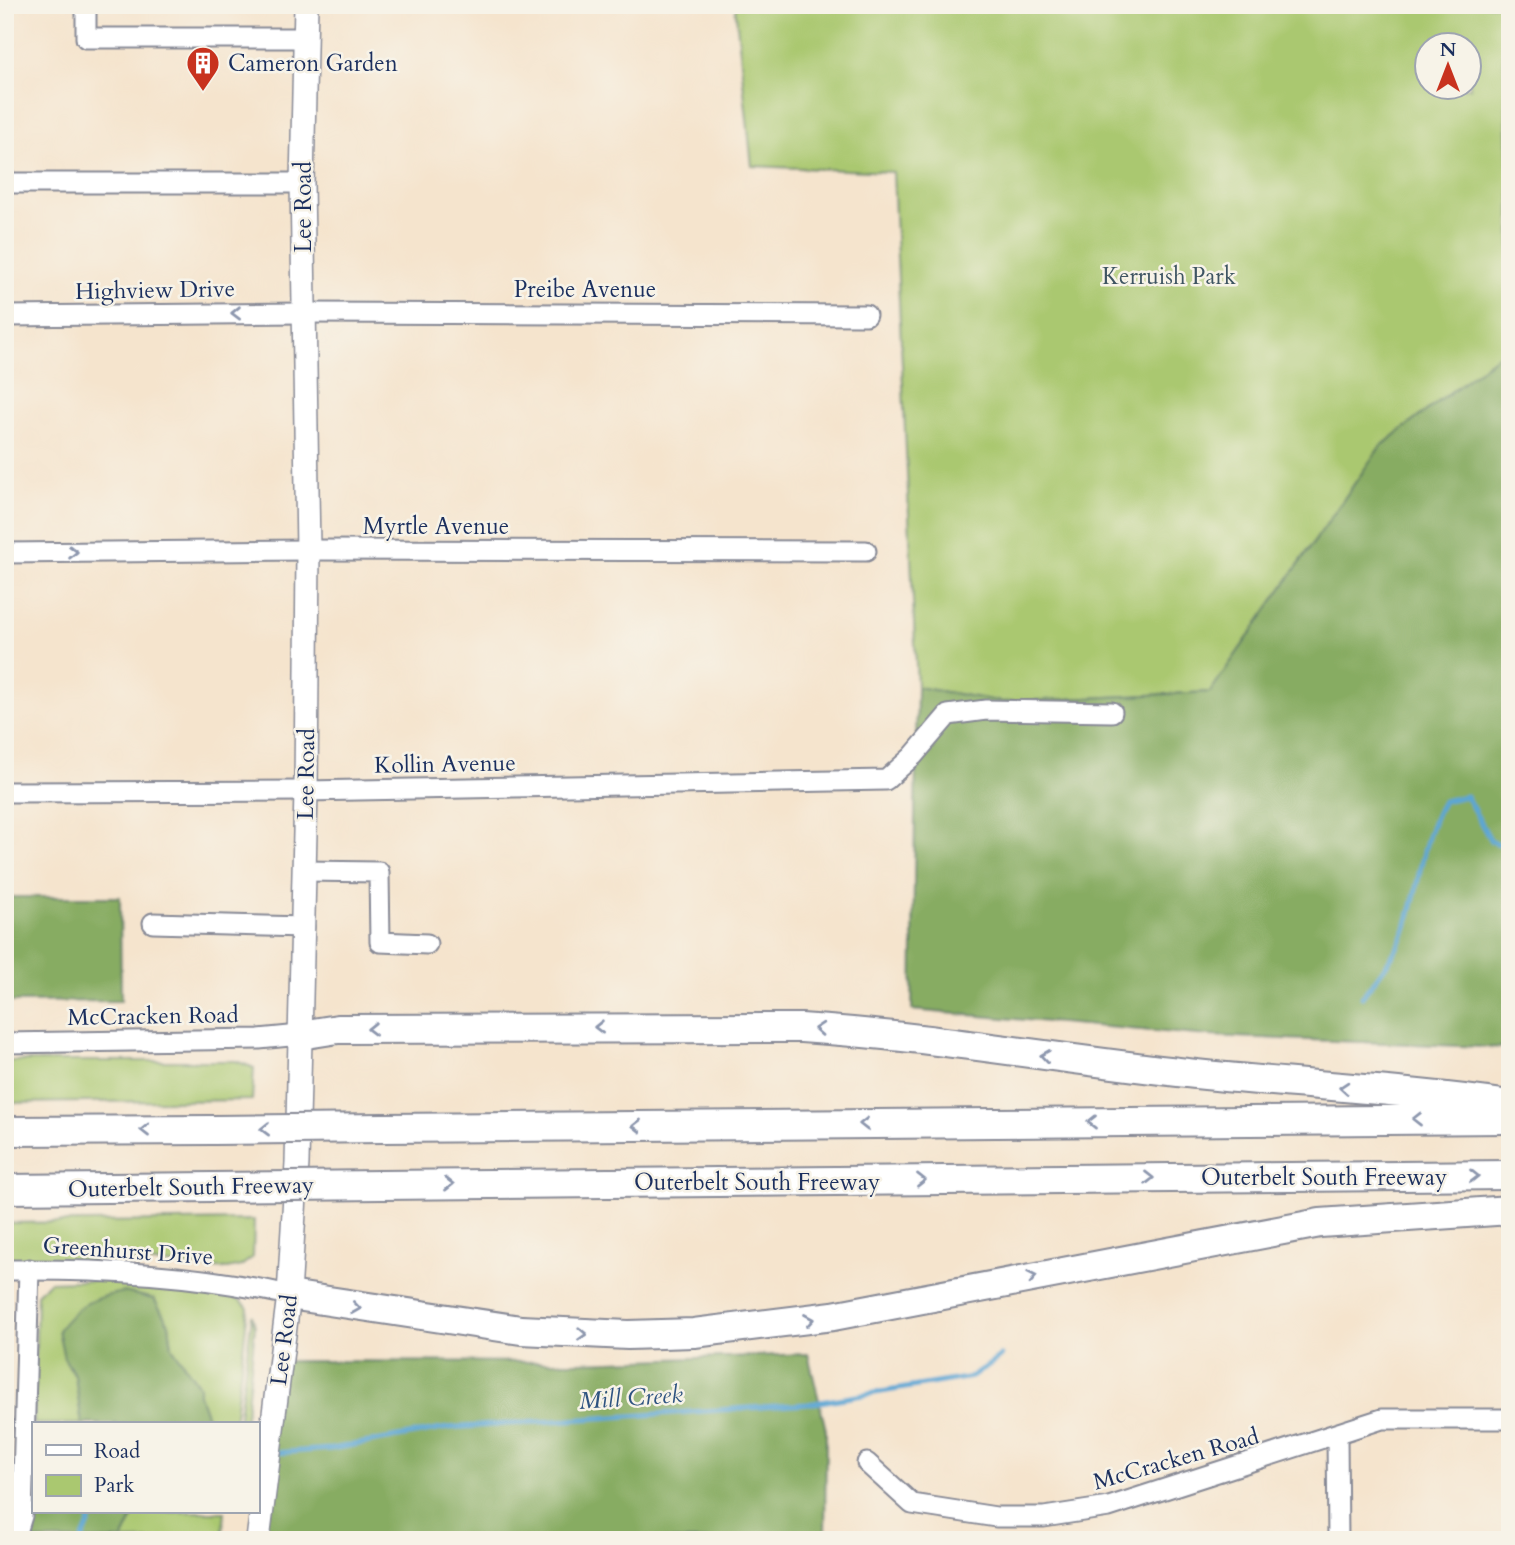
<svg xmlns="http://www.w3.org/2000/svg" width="1515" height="1545" viewBox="0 0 1515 1545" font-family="Cardo,serif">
<rect width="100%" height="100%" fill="#f7f3e8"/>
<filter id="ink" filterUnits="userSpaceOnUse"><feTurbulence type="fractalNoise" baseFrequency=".0143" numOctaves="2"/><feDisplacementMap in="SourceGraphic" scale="14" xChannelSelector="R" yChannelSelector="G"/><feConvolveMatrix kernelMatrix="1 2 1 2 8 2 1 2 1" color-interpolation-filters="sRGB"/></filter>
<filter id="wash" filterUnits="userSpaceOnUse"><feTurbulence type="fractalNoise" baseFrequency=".00686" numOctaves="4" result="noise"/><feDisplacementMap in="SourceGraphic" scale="28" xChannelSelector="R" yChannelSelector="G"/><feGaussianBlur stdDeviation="1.57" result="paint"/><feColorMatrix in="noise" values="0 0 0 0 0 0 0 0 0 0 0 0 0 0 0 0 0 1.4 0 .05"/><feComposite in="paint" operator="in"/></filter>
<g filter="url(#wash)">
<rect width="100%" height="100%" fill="#f5e4cd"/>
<g fill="#aac870" stroke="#627c67" stroke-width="2" fill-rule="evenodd">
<path d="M735,5H1501L1510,196V346L1380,447L1210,692L1003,702L917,687L893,172L752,166ZM1428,46H1470V88H1428Z"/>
<polygon points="5,1061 236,1061 254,1068 252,1100 5,1103"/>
<polygon points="254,1220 253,1257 241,1266 227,1269 128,1261 5,1262 5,1223"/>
<path d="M104,1280C137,1282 228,1281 248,1308L234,1424H215L207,1417L199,1395V1386L172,1347L169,1324L64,1358L75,1376L82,1424H34L37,1294L49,1282Z"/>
<polygon points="252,1315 255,1326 245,1424 238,1424"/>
<polygon points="141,1512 225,1512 222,1540 122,1540 133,1517"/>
</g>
<g fill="#87ac62" stroke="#516e60" stroke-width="2">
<polygon points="1510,346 1510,1048 1209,1036 912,1010 917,687 1003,702 1210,692 1380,447"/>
<polygon points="5,897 120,897 121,1001 5,1002"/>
<path d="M124,1292L154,1299L169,1324L172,1347L199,1386V1395L207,1417L215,1424H82L75,1376L64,1358L58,1330C77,1305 93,1297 124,1292Z"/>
<polygon points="808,1354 826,1430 825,1540 258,1540 282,1361 580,1362"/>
<polygon points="44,1512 141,1512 133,1517 122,1540 24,1540"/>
</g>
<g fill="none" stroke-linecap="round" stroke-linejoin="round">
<g stroke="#5ca6d4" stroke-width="5">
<path d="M1362,997C1375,979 1393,959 1402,938C1420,894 1419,842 1443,801L1466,796L1491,841L1510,848"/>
<polyline points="274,1453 331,1449 448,1428 808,1404 972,1377 1001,1356"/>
<polyline points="82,1540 94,1512"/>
</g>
</g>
</g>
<g filter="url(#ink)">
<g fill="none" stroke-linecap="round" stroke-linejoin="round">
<defs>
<g id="minor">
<polyline points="86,5 86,38 304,38"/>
<polyline points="5,183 302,183"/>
<polyline points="5,316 304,313 866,315"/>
<polyline points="5,553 308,550 866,551"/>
<polyline points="5,792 306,791 886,780 913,756 948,715 986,710 1112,712"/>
<polyline points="305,871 379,872 380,942 427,944"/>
<polyline points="153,923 304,927"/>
<polyline points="5,1043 259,1039 300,1035"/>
<path d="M5,1270C102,1269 195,1274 289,1295"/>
<polyline points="1337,1436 1338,1540"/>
<polyline points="867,1463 912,1504 996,1517 1044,1517 1109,1507 1382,1419 1510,1419"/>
<polyline points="5,1534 18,1529 22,1516 29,1269"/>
</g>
<polyline id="major" points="258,1540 289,1295 297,1163 306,791 308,550 302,183 306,5"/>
<g id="highway">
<path d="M300,1035L338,1029L801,1028C930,1036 1058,1059 1187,1073C1294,1085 1403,1089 1510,1105"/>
<polyline points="383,1128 1507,1119"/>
<polyline points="5,1131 213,1130"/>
<polyline points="381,1185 1510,1175"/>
<polyline points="5,1189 213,1187"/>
<polyline points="289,1295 521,1330 628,1335 694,1333 833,1316 1320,1223 1510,1210"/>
</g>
</defs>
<use href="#minor" stroke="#888a96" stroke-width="23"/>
<use href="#major" stroke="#888a96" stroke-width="26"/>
<use href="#highway" stroke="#888a96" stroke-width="32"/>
<use href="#minor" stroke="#fff" stroke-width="19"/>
<use href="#major" stroke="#fff" stroke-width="23"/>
<use href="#highway" stroke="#fff" stroke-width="28"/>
<defs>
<g id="highway-bridge">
<polyline points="213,1130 383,1128"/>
<polyline points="213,1187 381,1185"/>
</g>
</defs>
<use href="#highway-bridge" stroke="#888a96" stroke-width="32" stroke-linecap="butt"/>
<use href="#highway-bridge" stroke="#fff" stroke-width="28"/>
</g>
<defs><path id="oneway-chevron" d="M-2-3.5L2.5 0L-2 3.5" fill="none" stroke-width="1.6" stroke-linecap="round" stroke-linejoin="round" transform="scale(1.75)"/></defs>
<g stroke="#8d97ae">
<use href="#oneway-chevron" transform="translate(236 313) rotate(179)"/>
<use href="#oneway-chevron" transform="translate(73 552) rotate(-1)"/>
<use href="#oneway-chevron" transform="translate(599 1027) rotate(179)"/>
<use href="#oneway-chevron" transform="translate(372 1029) rotate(179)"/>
<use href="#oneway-chevron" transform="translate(819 1029) rotate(-176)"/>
<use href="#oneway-chevron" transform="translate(1045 1056) rotate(-172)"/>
<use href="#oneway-chevron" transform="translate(1344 1088) rotate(-176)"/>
<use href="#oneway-chevron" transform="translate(1417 1119) rotate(180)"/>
<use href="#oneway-chevron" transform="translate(1092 1122) rotate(180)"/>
<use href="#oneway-chevron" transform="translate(864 1124) rotate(180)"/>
<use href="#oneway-chevron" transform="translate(637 1126) rotate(180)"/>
<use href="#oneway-chevron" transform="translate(265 1129) rotate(179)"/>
<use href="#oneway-chevron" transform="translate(145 1130) rotate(180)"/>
<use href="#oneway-chevron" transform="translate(1474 1176)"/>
<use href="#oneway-chevron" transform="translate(1149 1178)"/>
<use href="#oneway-chevron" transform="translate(921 1180)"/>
<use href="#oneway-chevron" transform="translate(449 1184)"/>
<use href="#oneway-chevron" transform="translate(1032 1277) rotate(-11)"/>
<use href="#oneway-chevron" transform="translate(356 1308) rotate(8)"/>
<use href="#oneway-chevron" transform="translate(809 1320) rotate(-10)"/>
<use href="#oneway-chevron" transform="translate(582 1334) rotate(2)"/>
</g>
</g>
<defs>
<symbol id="building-pin" viewBox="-11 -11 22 30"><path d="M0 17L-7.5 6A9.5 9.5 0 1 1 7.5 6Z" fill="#c8321e" stroke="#f7f3e8"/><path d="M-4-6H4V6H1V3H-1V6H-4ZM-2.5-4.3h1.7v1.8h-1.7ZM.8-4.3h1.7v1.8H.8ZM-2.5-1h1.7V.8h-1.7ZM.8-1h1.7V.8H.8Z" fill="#fff"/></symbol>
</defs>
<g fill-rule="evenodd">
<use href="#building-pin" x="184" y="44" width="38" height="52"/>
</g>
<g text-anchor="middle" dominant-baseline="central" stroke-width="5" stroke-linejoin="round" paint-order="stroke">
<g font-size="23" fill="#1b2f5e" stroke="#f7f3e8" text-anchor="start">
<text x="228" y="63">Cameron Garden</text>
</g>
<g font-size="23" fill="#1b2f5e" stroke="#f7f3e8">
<text transform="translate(303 207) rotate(-90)">Lee Road</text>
<text x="585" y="289">Preibe Avenue</text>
<text transform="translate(155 290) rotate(-1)">Highview Drive</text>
<text x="436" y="526">Myrtle Avenue</text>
<text transform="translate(445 764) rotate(-1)">Kollin Avenue</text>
<text transform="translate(306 774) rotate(-89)">Lee Road</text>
<text transform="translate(153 1016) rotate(-1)">McCracken Road</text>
<text x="1324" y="1177">Outerbelt South Freeway</text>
<text x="757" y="1182">Outerbelt South Freeway</text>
<text transform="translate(191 1187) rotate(-1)">Outerbelt South Freeway</text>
<text transform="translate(128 1251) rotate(4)">Greenhurst Drive</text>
<text transform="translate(284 1340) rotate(-83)">Lee Road</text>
<text transform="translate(1176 1459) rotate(-16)">McCracken Road</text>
</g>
<g font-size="23" fill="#3f5562" stroke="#f7f3e8">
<text x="1169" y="276">Kerruish Park</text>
</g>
<g font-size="24" font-style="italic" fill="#2e5381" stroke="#f7f3e8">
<text transform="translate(631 1398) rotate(-4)">Mill Creek</text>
</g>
</g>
<rect width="1515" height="1545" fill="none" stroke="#f7f3e8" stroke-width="28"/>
<rect x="32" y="1422" width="228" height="91" fill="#f7f3e8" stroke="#9fa5b1" stroke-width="2"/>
<rect x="46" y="1445" width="35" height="10" fill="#ffffff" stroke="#9fa5b1" stroke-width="2"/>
<text x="94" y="1458" font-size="21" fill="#1b2f5e">Road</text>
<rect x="46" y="1475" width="35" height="21" fill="#aac870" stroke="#9fa5b1" stroke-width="2"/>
<text x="94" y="1492" font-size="21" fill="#1b2f5e">Park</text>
<g transform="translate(1448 66)"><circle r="33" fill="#f7f3e8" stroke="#9fa5b1" stroke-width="2"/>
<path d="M0-5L12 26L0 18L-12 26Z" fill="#c8321e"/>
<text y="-10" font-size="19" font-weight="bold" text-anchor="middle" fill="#1b2f5e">N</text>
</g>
</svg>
